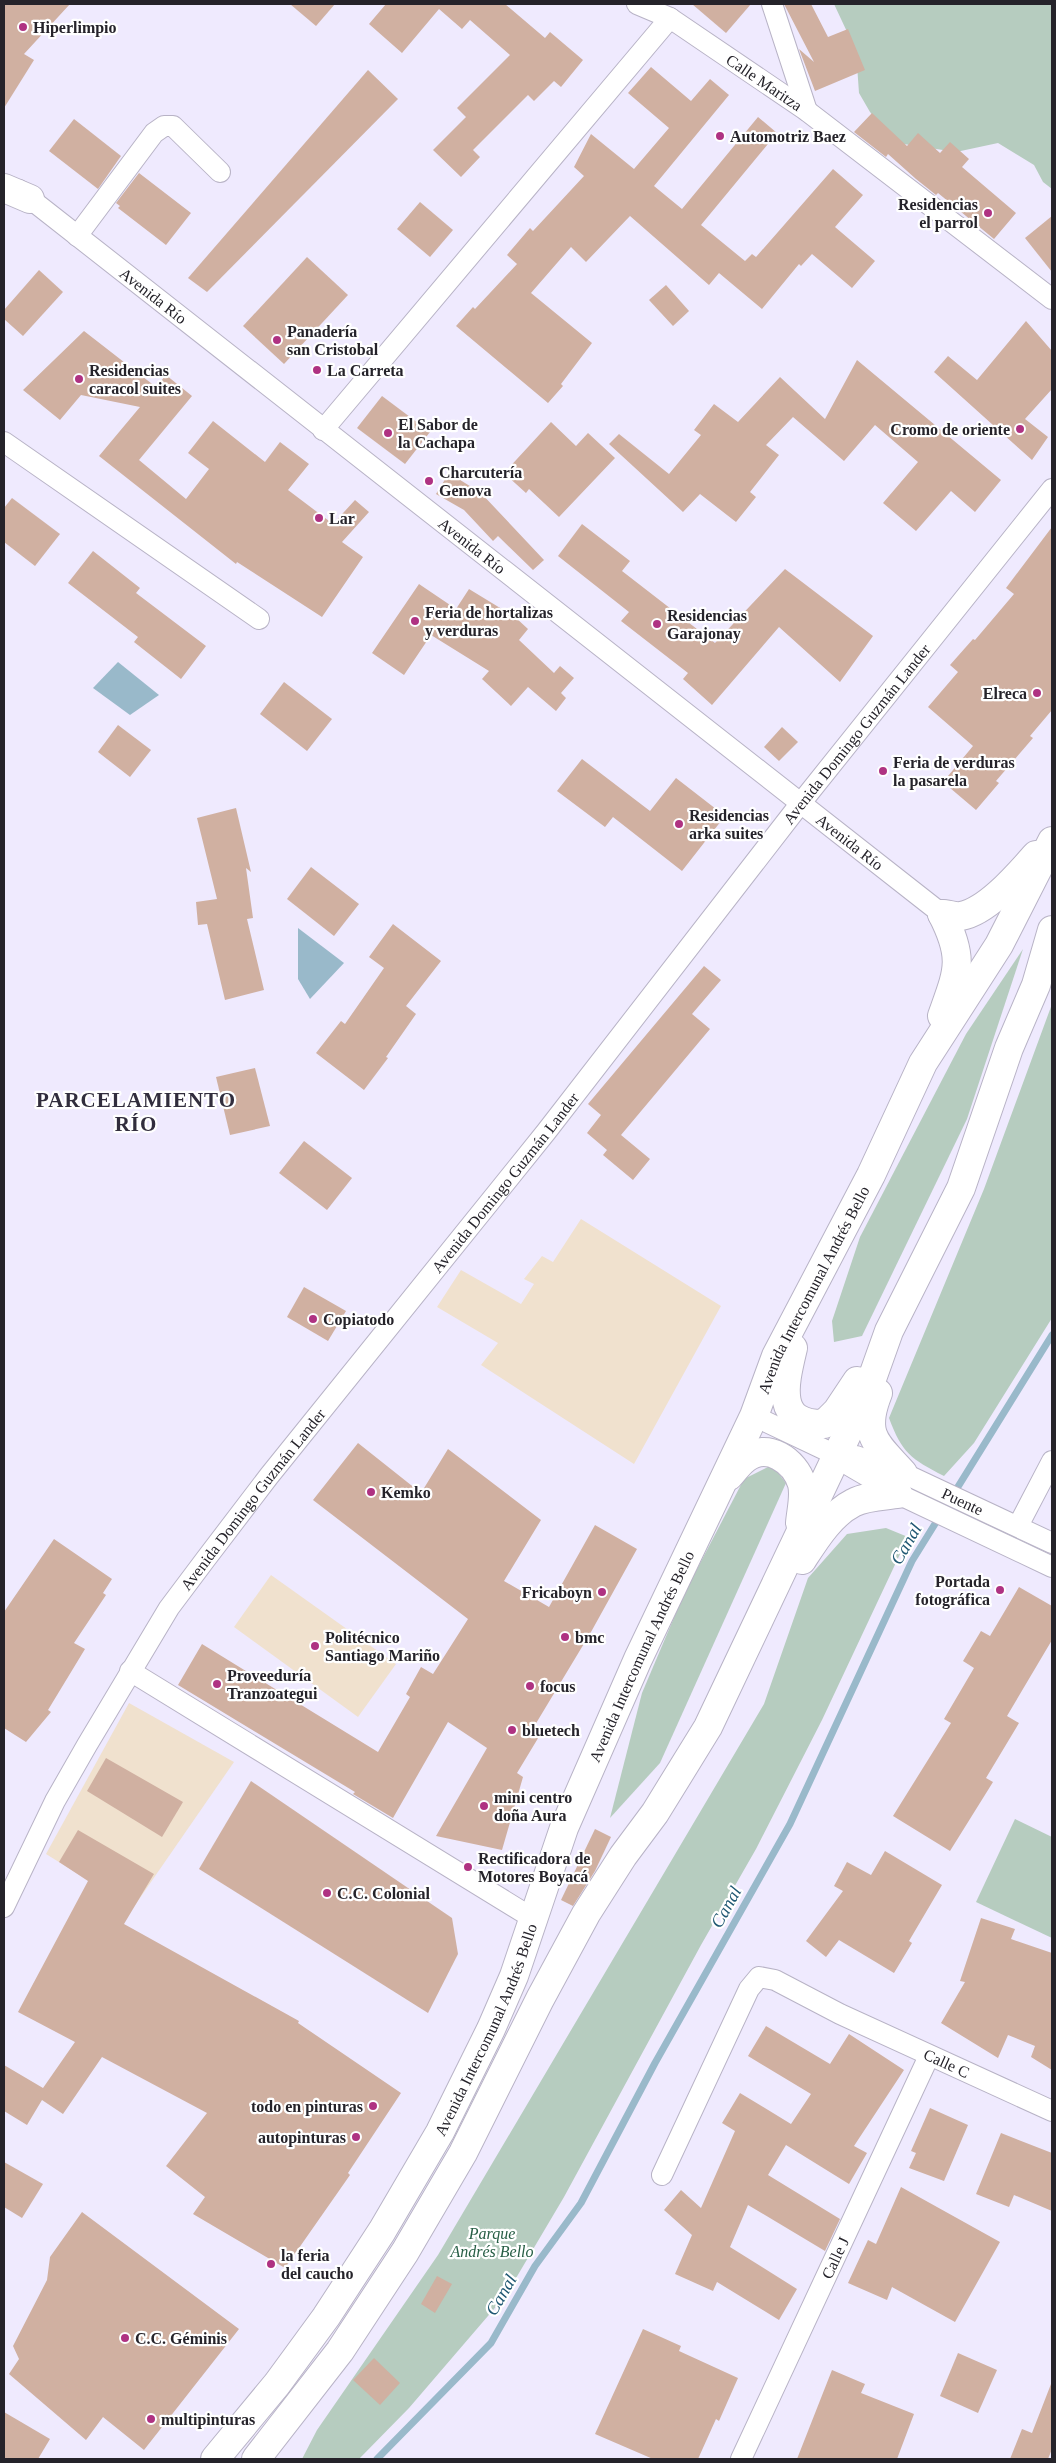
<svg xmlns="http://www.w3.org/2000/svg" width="1056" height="2463" viewBox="0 0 1056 2463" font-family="Georgia,serif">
<rect width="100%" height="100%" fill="#efeafe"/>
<g fill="#f0e1ce">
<polygon points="581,1219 721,1306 634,1464 481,1365 498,1343 437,1307 461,1270 521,1304 534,1284 524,1279 542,1256 553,1262"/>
<polygon points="271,1575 396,1664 358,1717 234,1627"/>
<polygon points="129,1703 234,1762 133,1908 46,1854"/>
</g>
<g fill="#b6ccbf">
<polygon points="834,4 1052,4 1052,189 1043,182 1034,165 998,143 956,152 897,143 870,112 859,93 856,51"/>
<polygon points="1023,949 967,1119 862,1336 834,1342 832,1321 860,1237 966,1034"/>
<path d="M1052,1004V1318L974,1443L944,1476C911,1459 902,1453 889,1418L984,1189Z"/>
<polygon points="772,1465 786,1483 660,1763 610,1818 642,1693 684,1594 744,1479"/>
<polygon points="886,1528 908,1537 822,1720 756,1849 701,1945 564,2197 506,2295 409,2408 359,2459 302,2459 317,2430 438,2255 764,1704 808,1578 847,1534"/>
<polygon points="1015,1819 1052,1837 1052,1938 976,1902"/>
</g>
<g fill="#99b9ca">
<polygon points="118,662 159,695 130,715 93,688"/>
<polygon points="298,928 344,963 310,999 298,979"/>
</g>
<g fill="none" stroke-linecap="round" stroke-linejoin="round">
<polyline stroke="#99b9ca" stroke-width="7" points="377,2459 491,2343 535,2266 581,2203 655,2063 790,1824 912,1561 1052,1335"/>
</g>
<g fill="#d0b0a1">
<polygon points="4,4 70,4 24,54 34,60 4,108"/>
<polygon points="290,4 335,4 316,26"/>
<polygon points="386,4 505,4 545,38 550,32 583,60 561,87 554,81 534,101 528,95 473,150 480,157 461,177 433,150 466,117 457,108 510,55 470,20 462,29 439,9 402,53 369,24"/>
<polygon points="692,4 751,4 726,33"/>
<polygon points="784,4 811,4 828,37 848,29 865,70 815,91 799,49 814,62"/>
<polygon points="651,67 691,101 710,79 729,95 654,186 682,209 758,117 777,133 701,225 745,261 752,254 756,257 833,169 863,195 835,227 875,261 852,288 812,254 801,266 799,264 762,309 719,273 709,285 630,216 586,262 571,247 531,293 592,343 561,384 563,386 548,403 456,326 473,307 475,309 517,264 507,255 530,228 533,231 584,176 574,167 591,134 634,169 669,128 628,93"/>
<polygon points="368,70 398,99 207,292 188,278"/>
<polygon points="872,113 907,146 918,133 940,153 950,142 969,159 962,167 1016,213 994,239 938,193 936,195 916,179 888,154 886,157 854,132"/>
<polygon points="74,119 121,156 98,189 49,151"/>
<polygon points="139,173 191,213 166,245 118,208 120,206 116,203"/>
<polygon points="420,202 453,230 430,257 397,229"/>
<polygon points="1052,216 1052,272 1025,238"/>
<polygon points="307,257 348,295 284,364 243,326"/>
<polygon points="39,270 63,292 23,336 4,319 4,310"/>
<polygon points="666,285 689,311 673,326 649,300"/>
<polygon points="1026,321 1052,351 1052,389 1025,419 1048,437 1032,460 934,372 948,356 977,380"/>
<polygon points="84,331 156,387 166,375 192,396 139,460 186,499 209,469 188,453 213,421 265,462 280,442 309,464 288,490 333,524 355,500 369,512 342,542 363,557 322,617 237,562 236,564 99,456 140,407 81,395 60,420 23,390"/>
<polygon points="857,360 1001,480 975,512 951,491 916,531 883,503 918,462 875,425 844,461 793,417 766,445 779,455 750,492 756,497 736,522 700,494 683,512 609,444 619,434 669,474 701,435 694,430 714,404 738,422 780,377 825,419"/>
<polygon points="382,396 430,432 405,464 357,428"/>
<polygon points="551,422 576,446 588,433 615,458 559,517 529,489 526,493 504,473"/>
<polygon points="449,473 481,493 544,560 533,570 498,536 493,541 464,510 436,494"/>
<polygon points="12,498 60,534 35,566 4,542 4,508"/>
<polygon points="582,524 630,561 622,571 715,643 785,569 873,636 840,682 779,627 712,705 683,679 688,673 621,621 629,612 558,556"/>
<polygon points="1052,527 1052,710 1030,736 1033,738 996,781 999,783 976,810 943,782 973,746 928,707 958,672 950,665 973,639 975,640 1014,594 1006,588"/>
<polygon points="93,551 140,588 136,593 206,646 181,679 134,642 138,637 68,583"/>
<polygon points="419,584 456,609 469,589 515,617 528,629 519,640 554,673 560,666 574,678 561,693 566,698 556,711 528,687 511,706 482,679 489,671 431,635 404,675 372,653"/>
<polygon points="284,682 332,719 307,751 260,714"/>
<polygon points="118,725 151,750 130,777 98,752"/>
<polygon points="782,727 798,742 779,761 764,747"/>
<polygon points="582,759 650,811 676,778 725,816 682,871 613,817 605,827 557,791"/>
<polygon points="236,808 251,872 246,868 253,918 247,919 264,990 225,1000 207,924 198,925 196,902 217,899 197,818"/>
<polygon points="311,867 359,904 334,936 287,899"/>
<polygon points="393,924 441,961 406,1006 416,1014 386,1057 388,1058 364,1090 316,1053 341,1021 345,1024 384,968 369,957"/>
<polygon points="704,966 721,980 692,1014 710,1029 621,1135 650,1159 633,1180 603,1155 607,1150 587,1133 601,1115 588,1104"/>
<polygon points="255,1068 270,1126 230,1135 216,1077"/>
<polygon points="304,1141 352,1178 327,1210 279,1173"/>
<polygon points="304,1287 346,1311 328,1341 287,1317"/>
<polygon points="358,1443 421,1493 448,1449 541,1520 504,1581 549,1607 595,1525 637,1549 591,1632 532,1730 540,1735 517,1773 523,1777 502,1850 436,1836 487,1748 448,1722 393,1818 353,1794 355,1792 178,1685 202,1644 378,1752 410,1697 406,1694 421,1667 433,1674 468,1619 313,1500"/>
<polygon points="54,1539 112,1579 103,1593 106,1595 74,1643 85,1649 48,1710 51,1712 26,1742 4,1728 4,1612"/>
<polygon points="1019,1587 1052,1606 1052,1640 1007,1716 1019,1723 986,1778 993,1782 950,1851 893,1816 951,1723 944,1719 974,1668 963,1661 981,1631 990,1636"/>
<polygon points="106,1758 183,1802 162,1837 87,1791"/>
<polygon points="251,1781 452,1918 458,1954 428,2013 199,1869"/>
<polygon points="595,1829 611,1837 595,1871 573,1906 561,1900"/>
<polygon points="78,1830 154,1874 124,1924 299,2021 298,2023 401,2093 348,2173 350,2175 285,2268 193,2214 205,2197 166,2166 207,2113 102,2057 63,2114 42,2100 27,2125 4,2111 4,2065 43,2088 75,2042 18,2012 88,1881 59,1862"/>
<polygon points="885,1851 942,1885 909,1941 912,1943 894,1973 839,1940 826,1957 806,1941 843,1891 834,1886 847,1862 871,1875"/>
<polygon points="981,1918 1015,1929 1011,1939 1052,1953 1052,2070 1031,2057 1035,2046 1008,2035 998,2058 941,2023 965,1982 960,1981"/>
<polygon points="766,2026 830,2064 849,2034 904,2070 854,2146 867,2153 849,2184 786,2145 768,2175 840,2219 825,2251 748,2205 730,2247 797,2289 779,2320 717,2282 713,2291 675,2274 692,2235 664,2210 681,2190 701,2208 735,2131 722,2123 740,2093 791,2124 811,2094 748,2056"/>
<polygon points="930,2108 968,2125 944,2181 909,2168 916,2153 911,2151"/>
<polygon points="1001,2133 1052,2153 1052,2211 1014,2195 1009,2207 976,2194"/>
<polygon points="4,2162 43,2184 22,2218 4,2207"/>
<polygon points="901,2187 1000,2242 955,2322 892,2287 887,2300 848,2283 868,2240 876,2244"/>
<polygon points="82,2212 239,2329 144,2450 103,2417 86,2440 9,2374 19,2359 13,2346 47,2280 50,2257"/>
<polygon points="437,2276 452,2284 435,2313 421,2304"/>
<polygon points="643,2329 681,2346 679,2351 738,2378 719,2421 716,2419 698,2459 653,2459 595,2434"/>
<polygon points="958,2353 997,2370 978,2413 940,2396"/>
<polygon points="374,2358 400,2383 380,2405 353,2380"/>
<polygon points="832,2370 865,2384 861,2393 914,2414 897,2459 797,2459"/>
<polygon points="1051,2384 1052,2449 1048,2459 1010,2459 1022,2429 1032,2433"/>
<polygon points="4,2412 50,2439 38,2459 4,2459"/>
</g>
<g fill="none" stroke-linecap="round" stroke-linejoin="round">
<defs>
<g id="street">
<path id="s1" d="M637,4L670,18L807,111L1052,299"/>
<polyline points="772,4 807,111"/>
<path id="s2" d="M19,190L942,914"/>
<polyline points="77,236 154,133 164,126 173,126 220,172"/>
<polyline points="323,430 670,18"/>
<polyline points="4,442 259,619"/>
<polyline points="754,1416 838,1456 850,1466 898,1494 1052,1567"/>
<path id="s3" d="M843,1456H856L903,1473L1052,1543"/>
<polyline points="1018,1526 1052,1461"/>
<polyline points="130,1671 534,1919"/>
<path id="s4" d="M4,1907L55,1801L87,1745L169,1608L205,1560L269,1476L546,1132L800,804L1052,489"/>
<path id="s5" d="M662,2175L749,1989L759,1977L775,1980L840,2014L1052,2111"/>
<path id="s6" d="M741,2459L929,2056"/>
</g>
<g id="secondary">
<polyline points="4,188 30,199"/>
<path d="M942,914C948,914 956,917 961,916C988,911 1019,874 1036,855"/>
<path d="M942,1016C958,971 965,959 942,914"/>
<path d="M793,1348C785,1382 773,1425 824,1424L837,1411L857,1381"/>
<path d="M878,1393C861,1436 877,1444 903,1473"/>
<path d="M729,1476C734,1471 739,1463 745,1459C767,1441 795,1461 802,1484C805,1496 801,1511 800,1523"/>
<path d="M802,1560C815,1540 831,1514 853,1503C866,1496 884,1496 898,1494"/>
<path id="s7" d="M215,2459L277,2384L326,2317L382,2231L440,2132L491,2029L514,1976L564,1828L638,1659L754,1416L776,1356L871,1175L923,1063L999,945L1052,841"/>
<polyline points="256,2459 340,2351 405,2252 463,2153 540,1999 586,1914 623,1856 655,1813 708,1727 868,1390 889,1331 961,1188 1009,1048 1036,985 1052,930"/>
</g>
</defs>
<use href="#street" stroke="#b8b3c6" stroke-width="22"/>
<use href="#secondary" stroke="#b8b3c6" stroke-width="30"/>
<use href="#street" stroke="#fff" stroke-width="20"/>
<use href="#secondary" stroke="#fff" stroke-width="28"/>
</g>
<g fill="#af3282" stroke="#fff" stroke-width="2">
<circle cx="23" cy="27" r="5"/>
<circle cx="720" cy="136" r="5"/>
<circle cx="988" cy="213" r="5"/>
<circle cx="277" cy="340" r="5"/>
<circle cx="317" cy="370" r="5"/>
<circle cx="79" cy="379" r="5"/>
<circle cx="1020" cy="429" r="5"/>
<circle cx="388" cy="433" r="5"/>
<circle cx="429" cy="481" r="5"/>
<circle cx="319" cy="518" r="5"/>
<circle cx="415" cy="621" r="5"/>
<circle cx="657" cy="624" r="5"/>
<circle cx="1037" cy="693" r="5"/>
<circle cx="883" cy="771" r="5"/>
<circle cx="679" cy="824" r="5"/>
<circle cx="313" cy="1319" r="5"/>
<circle cx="371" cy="1492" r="5"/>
<circle cx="1000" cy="1590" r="5"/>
<circle cx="602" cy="1592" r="5"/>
<circle cx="565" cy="1637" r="5"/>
<circle cx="315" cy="1646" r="5"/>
<circle cx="217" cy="1684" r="5"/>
<circle cx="530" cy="1686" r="5"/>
<circle cx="512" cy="1730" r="5"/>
<circle cx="484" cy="1806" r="5"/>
<circle cx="468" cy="1867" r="5"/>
<circle cx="327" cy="1893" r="5"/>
<circle cx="373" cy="2106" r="5"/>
<circle cx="356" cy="2137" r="5"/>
<circle cx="271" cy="2264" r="5"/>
<circle cx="125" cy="2338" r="5"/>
<circle cx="151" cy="2419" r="5"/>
</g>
<g text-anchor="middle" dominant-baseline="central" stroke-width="4.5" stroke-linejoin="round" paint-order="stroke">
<g font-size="16" font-weight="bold" fill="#25232a" stroke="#fff" text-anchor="start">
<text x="33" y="27">Hiperlimpio</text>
<text x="730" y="136">Automotriz Baez</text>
<text x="978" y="204" text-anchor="end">Residencias<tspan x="978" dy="18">el parrol</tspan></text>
<text x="287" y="331">Panadería<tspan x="287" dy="18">san Cristobal</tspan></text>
<text x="89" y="370">Residencias<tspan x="89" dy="18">caracol suites</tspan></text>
<text x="327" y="370">La Carreta</text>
<text x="398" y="424">El Sabor de<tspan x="398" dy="18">la Cachapa</tspan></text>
<text x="1010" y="429" text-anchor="end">Cromo de oriente</text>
<text x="439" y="472">Charcutería<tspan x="439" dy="18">Genova</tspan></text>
<text x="329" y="518">Lar</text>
<text x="425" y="612">Feria de hortalizas<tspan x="425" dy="18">y verduras</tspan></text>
<text x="667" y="615">Residencias<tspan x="667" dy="18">Garajonay</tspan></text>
<text x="1027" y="693" text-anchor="end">Elreca</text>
<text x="893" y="762">Feria de verduras<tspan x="893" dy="18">la pasarela</tspan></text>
<text x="689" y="815">Residencias<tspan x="689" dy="18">arka suites</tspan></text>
<text x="323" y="1319">Copiatodo</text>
<text x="381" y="1492">Kemko</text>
<text x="990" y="1581" text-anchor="end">Portada<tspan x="990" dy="18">fotográfica</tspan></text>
<text x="592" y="1592" text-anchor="end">Fricaboyn</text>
<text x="325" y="1637">Politécnico<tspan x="325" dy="18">Santiago Mariño</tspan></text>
<text x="575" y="1637">bmc</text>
<text x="227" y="1675">Proveeduría<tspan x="227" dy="18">Tranzoategui</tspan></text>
<text x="540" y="1686">focus</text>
<text x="522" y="1730">bluetech</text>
<text x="494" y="1797">mini centro<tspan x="494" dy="18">doña Aura</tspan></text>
<text x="478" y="1858">Rectificadora de<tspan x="478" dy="18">Motores Boyacá</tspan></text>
<text x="337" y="1893">C.C. Colonial</text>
<text x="363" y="2106" text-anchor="end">todo en pinturas</text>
<text x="346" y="2137" text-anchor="end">autopinturas</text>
<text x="281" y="2255">la feria<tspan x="281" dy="18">del caucho</tspan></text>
<text x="135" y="2338">C.C. Géminis</text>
<text x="161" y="2419">multipinturas</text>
</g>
<g font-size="16" fill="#25232a" stroke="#fff">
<text stroke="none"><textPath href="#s1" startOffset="150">Calle Maritza</textPath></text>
<text stroke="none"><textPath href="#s2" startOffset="171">Avenida Río</textPath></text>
<text stroke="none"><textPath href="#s2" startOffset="576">Avenida Río</textPath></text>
<text stroke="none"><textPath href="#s4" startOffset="1454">Avenida Domingo Guzmán Lander</textPath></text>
<text stroke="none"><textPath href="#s2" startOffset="1056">Avenida Río</textPath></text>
<text stroke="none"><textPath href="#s4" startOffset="884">Avenida Domingo Guzmán Lander</textPath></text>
<text stroke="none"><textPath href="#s7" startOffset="1320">Avenida Intercomunal Andrés Bello</textPath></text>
<text stroke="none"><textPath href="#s4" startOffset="479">Avenida Domingo Guzmán Lander</textPath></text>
<text stroke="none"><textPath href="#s3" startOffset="129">Puente</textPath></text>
<text stroke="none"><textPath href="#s7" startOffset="915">Avenida Intercomunal Andrés Bello</textPath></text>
<text stroke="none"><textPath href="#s7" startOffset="510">Avenida Intercomunal Andrés Bello</textPath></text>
<text stroke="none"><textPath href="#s5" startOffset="428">Calle C</textPath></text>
<text stroke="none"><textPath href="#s6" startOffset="222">Calle J</textPath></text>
</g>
<g font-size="16" font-style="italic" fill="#275e45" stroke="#fff">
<text x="492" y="2233">Parque<tspan x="492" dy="18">Andrés Bello</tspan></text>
</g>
<g font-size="18" font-style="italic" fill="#205873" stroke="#fff">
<text transform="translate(906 1544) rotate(-60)">Canal</text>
<text transform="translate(726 1907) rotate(-61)">Canal</text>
<text transform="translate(501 2295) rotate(-60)">Canal</text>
</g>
<g font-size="21" font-weight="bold" letter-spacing="1" fill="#312d3d" stroke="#fff">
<text x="136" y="1100">PARCELAMIENTO<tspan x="136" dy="24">RÍO</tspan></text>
</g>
</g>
<rect width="1056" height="2463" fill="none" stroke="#25232a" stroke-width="10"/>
</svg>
